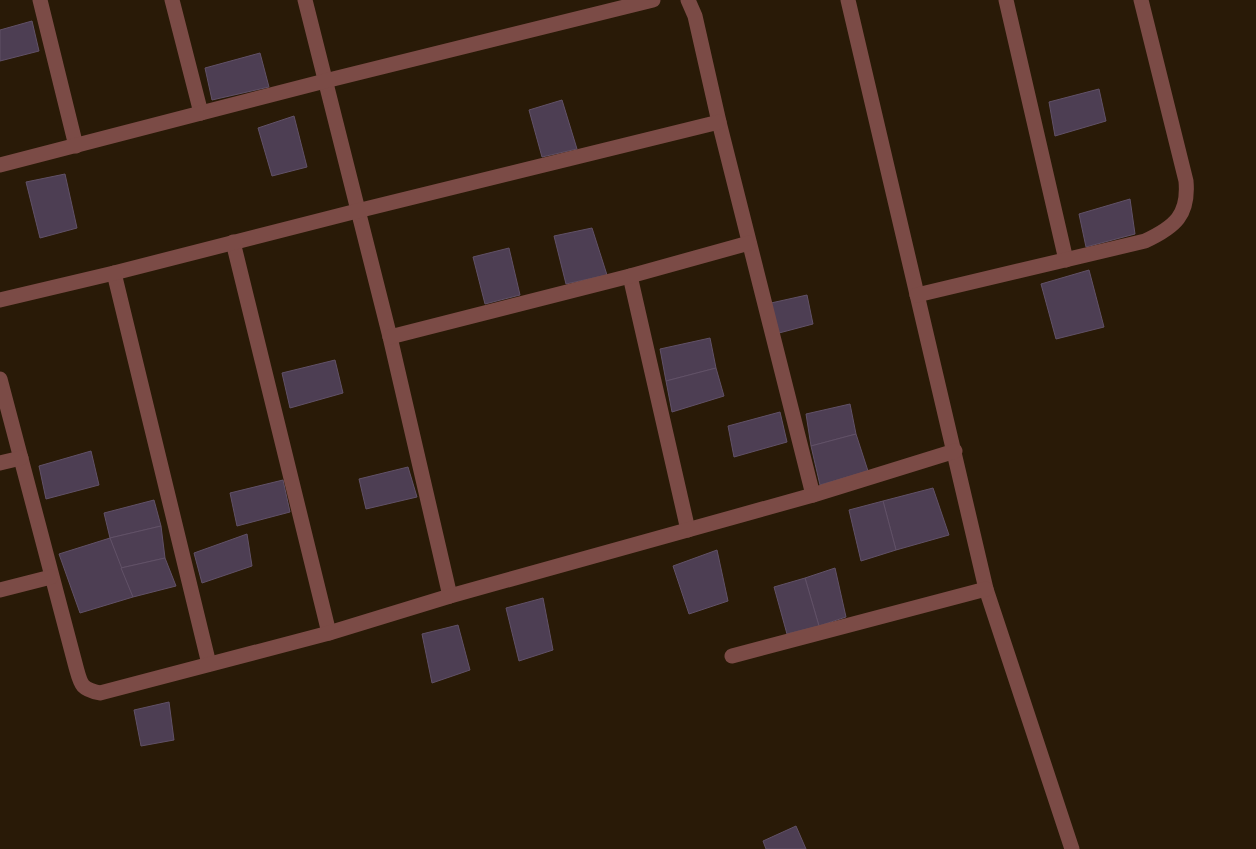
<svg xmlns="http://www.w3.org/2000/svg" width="1256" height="849" viewBox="0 0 1256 849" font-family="Cabin,sans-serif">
<rect width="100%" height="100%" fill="#291a07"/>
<g fill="#4d3e53" stroke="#615167">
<polygon points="32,21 39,51 0,61 0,30"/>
<polygon points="260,53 269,87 212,100 205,68"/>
<polygon points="1099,89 1106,121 1055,136 1049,102"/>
<polygon points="562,100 577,149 542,157 529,110"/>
<polygon points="294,116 307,167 272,176 258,128"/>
<polygon points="65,174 77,228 40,238 26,182"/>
<polygon points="1130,199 1135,234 1086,247 1079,214"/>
<polygon points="592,228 607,275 566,284 554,236"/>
<polygon points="509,248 520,295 485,304 473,257"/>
<polygon points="1089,270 1104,327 1056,339 1041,284"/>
<polygon points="807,295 813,324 779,333 771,303"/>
<polygon points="710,338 716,368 666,381 660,349"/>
<polygon points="335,360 343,393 290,408 282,373"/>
<polygon points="716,368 724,396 672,412 666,381"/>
<polygon points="850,404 856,434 811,446 806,414"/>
<polygon points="780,412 787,442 734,457 728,426"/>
<polygon points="856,434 868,471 820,485 811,446"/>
<polygon points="91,451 99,485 46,499 39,466"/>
<polygon points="408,467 417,497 366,509 359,479"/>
<polygon points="283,480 290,512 237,526 230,493"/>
<polygon points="933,488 949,535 896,550 883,501"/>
<polygon points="154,500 161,526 110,538 104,513"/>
<polygon points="883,501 896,550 861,561 849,510"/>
<polygon points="161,526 165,558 121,568 110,538"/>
<polygon points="247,534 252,566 202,583 194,553"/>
<polygon points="110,538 133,597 80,613 59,554"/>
<polygon points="717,550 728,601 689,614 673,566"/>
<polygon points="165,558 176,586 133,597 121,568"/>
<polygon points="835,568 846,617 819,626 805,578"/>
<polygon points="805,578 819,626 787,634 774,587"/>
<polygon points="543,598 553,650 519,661 506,608"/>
<polygon points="458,625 470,670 432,683 422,634"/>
<polygon points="169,702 174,740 141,746 134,710"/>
<polygon points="796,826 806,849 766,849 763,841"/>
</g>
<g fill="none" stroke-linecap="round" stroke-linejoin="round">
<g stroke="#7b4b46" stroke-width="15">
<polyline points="40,0 76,146"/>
<polyline points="172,0 201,113"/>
<polyline points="305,0 390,337 450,596"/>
<polyline points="688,0 695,16 719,122 813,495"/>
<polyline points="848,0 986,589 1072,849"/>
<polyline points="1006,0 1066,260"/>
<polyline points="0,165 325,81 653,0"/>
<polyline points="233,242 329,633"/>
<polyline points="114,273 209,664"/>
<polyline points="630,276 688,530"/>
<path d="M917,295L1145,241C1175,227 1189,215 1186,181L1141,0"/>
<polyline points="0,300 114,273 357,211 719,122"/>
<polyline points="390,337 630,276 749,243"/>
<path d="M0,379L76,667C81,685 81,689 100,693L329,633L450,596L813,495L955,451"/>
<polyline points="0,463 21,458"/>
<polyline points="0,590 51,577"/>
<polyline points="732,656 986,589"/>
</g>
</g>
</svg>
